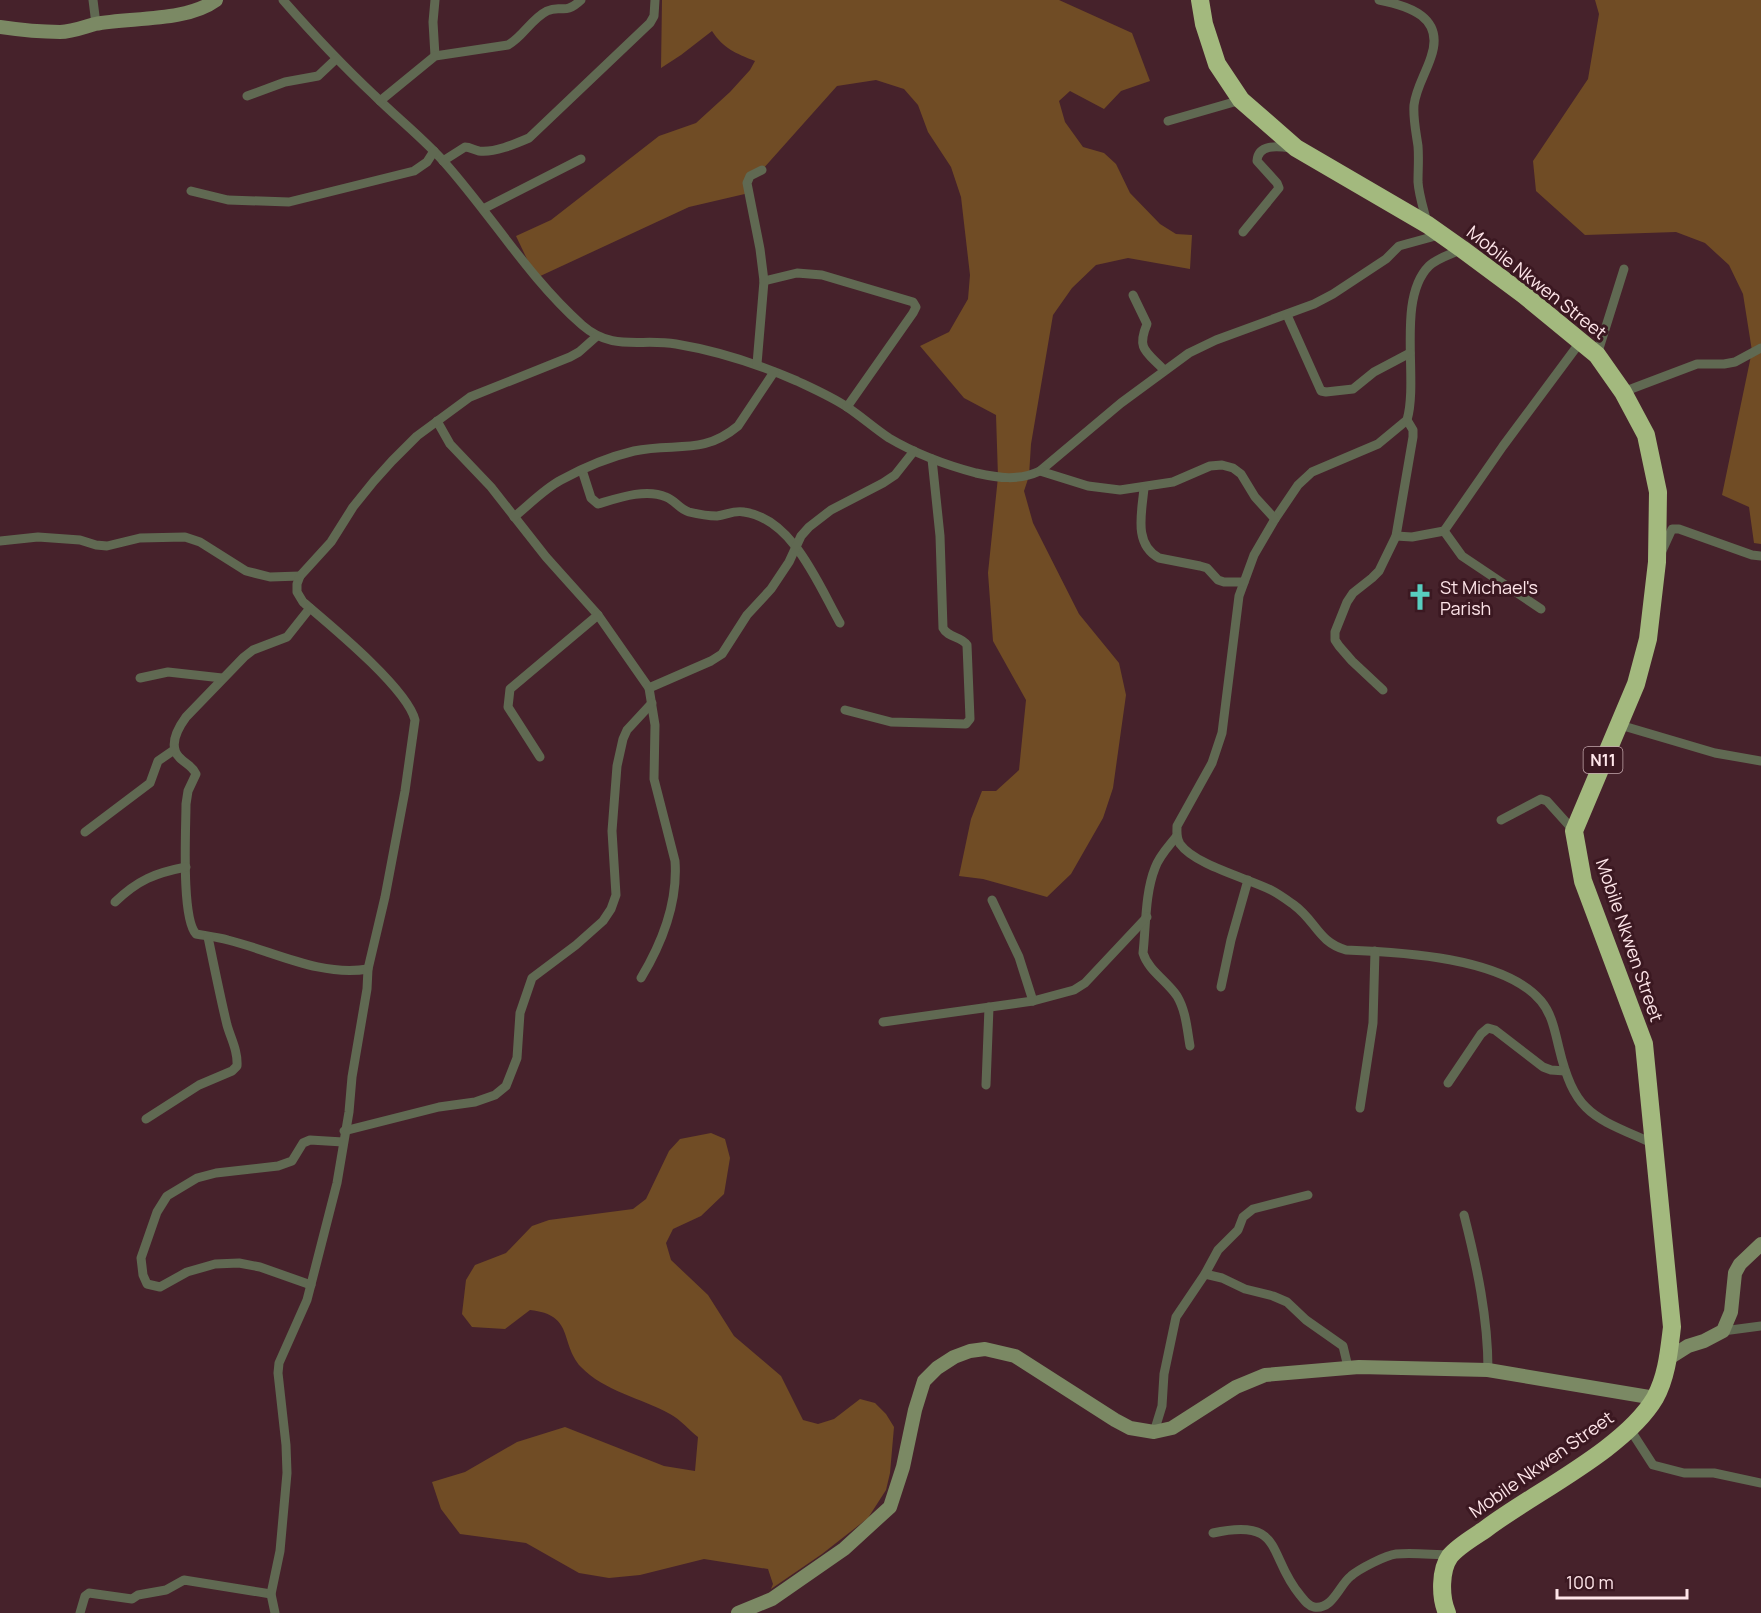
<svg xmlns="http://www.w3.org/2000/svg" width="1761" height="1613" viewBox="0 0 1761 1613" font-family="Manrope,sans-serif">
<rect width="100%" height="100%" fill="#46222b"/>
<g fill="#704c25">
<path d="M662,0H1059L1132,33L1150,81L1121,91L1104,109L1070,91L1059,101L1065,122L1083,147L1104,153L1116,164L1130,193L1160,224L1176,234L1192,235L1190,269L1128,258L1096,265L1072,288L1053,315L1031,444L1029,476L1024,491L1033,523L1079,614L1119,663L1126,695L1113,788L1103,818L1071,874L1047,897L983,879L959,876L971,819L982,791H996L1019,770L1026,700L993,641L988,573L998,477L996,415L964,398L920,346L949,332L968,299L970,275L961,197L951,167L928,132L918,105L904,89L876,80L837,86L762,170L750,176L749,193L689,207L536,278L516,236L551,220L659,136L696,123L730,92L750,70L755,61C735,53 724,49 712,31L681,55L661,68Z"/>
<polygon points="1595,0 1761,0 1761,544 1754,543 1749,507 1722,495 1752,351 1743,294 1729,265 1705,243 1676,232 1585,235 1536,191 1533,161 1588,79 1599,14"/>
<path d="M711,1133L725,1139L730,1158L724,1194L701,1216L673,1229L666,1243L671,1260L708,1295L734,1336L781,1376L803,1420L818,1424L834,1419L860,1399L875,1403L886,1414L894,1427L890,1473L886,1490L868,1518L822,1554L771,1589L773,1584L768,1569L704,1559L640,1575L609,1578L579,1573L526,1543L460,1534L441,1509L432,1482L465,1472L517,1442L565,1427L664,1466L695,1471L698,1437C689,1430 680,1419 670,1414C641,1398 604,1391 581,1367C559,1342 575,1315 530,1310L505,1329L472,1327L462,1314L466,1280L475,1265L506,1253L532,1226L549,1220L633,1209L646,1199L669,1151L680,1139Z"/>
</g>
<g fill="none" stroke-linecap="round" stroke-linejoin="round">
<g stroke="#606952" stroke-width="9">
<polyline points="93,0 96,24"/>
<path d="M283,0C312,33 342,65 374,95C397,118 424,139 445,163C492,216 529,278 582,325C613,352 640,338 676,344C718,351 758,364 797,381C814,389 832,397 847,407C862,417 874,428 889,438C916,454 946,465 976,473C999,478 1018,481 1040,471L1121,403L1189,353L1216,340L1314,304L1333,294L1386,259L1399,246L1439,235"/>
<path d="M1379,0C1409,6 1445,17 1431,57C1426,73 1416,88 1414,105C1413,119 1416,132 1418,146C1419,158 1418,170 1418,182C1419,196 1424,210 1427,223"/>
<polyline points="435,56 433,22 435,0"/>
<polyline points="247,96 285,82 318,76 336,59"/>
<path d="M380,101L435,56L508,45C523,37 531,19 547,11C562,4 564,16 581,0"/>
<polyline points="1168,121 1241,100"/>
<path d="M443,161L465,147C470,147 474,150 479,151C494,153 515,144 529,138L650,23L654,16L655,0"/>
<polyline points="191,191 228,200 289,202 414,171 427,162 434,151"/>
<polyline points="483,209 581,159"/>
<path d="M1243,232L1279,188L1277,183L1257,161C1258,144 1277,146 1291,148"/>
<path d="M1462,249C1452,254 1437,258 1429,266C1396,299 1419,379 1407,420L1378,444L1312,472L1298,485L1275,519L1254,555L1239,596L1222,733L1212,763L1177,826C1177,833 1176,838 1180,844C1195,865 1247,878 1271,890C1279,894 1287,900 1294,905C1316,921 1318,942 1346,950C1400,952 1504,957 1541,1001C1552,1014 1555,1032 1559,1048C1575,1115 1594,1117 1652,1143"/>
<polyline points="764,281 797,273 822,275 913,302 916,307 913,313 847,407"/>
<path d="M1133,295L1147,324C1136,350 1147,352 1164,370"/>
<polyline points="1287,315 1321,391 1326,392 1353,389 1374,372 1410,353"/>
<polyline points="1597,355 1624,269"/>
<polyline points="757,364 764,281 760,249 747,183 750,176 762,170"/>
<polyline points="1623,392 1697,364 1724,364 1735,362 1761,348"/>
<path d="M437,421L450,444L491,487L546,557L598,615L649,688L655,725L654,779L675,861C678,902 662,943 641,978"/>
<path d="M582,470L591,498L598,504C618,498 646,488 666,497C675,500 679,509 689,512C697,514 708,516 717,516C726,515 734,510 744,512C793,519 818,584 840,623"/>
<polyline points="1040,471 1088,486 1120,490 1173,482 1210,466 1222,465 1233,468 1241,474 1255,497 1275,519"/>
<path d="M1144,488C1142,512 1133,544 1159,558L1200,566L1207,568L1218,580L1224,582H1244"/>
<path d="M514,517C529,505 544,489 561,480C583,468 609,457 634,451C675,442 702,456 738,426L774,372"/>
<polyline points="1396,536 1412,537 1444,531"/>
<polyline points="0,541 38,537 80,540 96,545 107,546 140,538 185,537 200,542 246,571 270,577 300,576"/>
<polyline points="1662,551 1672,529 1679,529 1752,555 1761,556"/>
<path d="M310,608L287,637L253,650L244,657L186,717C178,728 168,745 179,757C185,764 192,765 196,774L188,791L186,804C186,828 181,918 196,934C207,936 217,937 228,940C273,951 320,977 368,969"/>
<polyline points="1541,609 1462,556 1444,531 1503,446 1581,341"/>
<polyline points="140,678 168,672 222,678"/>
<polyline points="649,688 711,661 722,654 747,615 771,589 789,562 801,536 809,527 831,510 883,483 895,475 914,451"/>
<polyline points="1383,690 1352,661 1339,646 1335,640 1335,632 1347,602 1353,593 1372,578 1379,571 1396,536 1413,437 1413,430 1407,420"/>
<path d="M845,710L891,722L966,724L970,719L967,645C961,636 948,638 943,628L940,536L932,459"/>
<polyline points="1620,725 1715,753 1761,761"/>
<polyline points="540,757 508,707 510,689 598,615"/>
<polyline points="1501,820 1541,799 1547,801 1574,831"/>
<polyline points="85,832 150,783 158,761 174,750"/>
<path d="M1176,837C1169,846 1159,856 1155,868C1145,893 1146,926 1143,953C1148,970 1167,981 1177,996C1186,1011 1187,1029 1190,1046"/>
<polyline points="992,900 1019,957 1033,1001"/>
<path d="M115,902C138,880 155,873 186,867"/>
<polyline points="1221,987 1231,940 1248,880"/>
<polyline points="883,1022 1033,1001 1074,990 1085,983 1147,917"/>
<polyline points="1448,1083 1481,1034 1488,1028 1495,1030 1543,1067 1551,1070 1565,1071"/>
<polyline points="986,1085 989,1007"/>
<polyline points="1360,1108 1373,1023 1375,951"/>
<path d="M146,1119L199,1085L232,1071L237,1066C238,1051 231,1039 227,1025C220,996 214,966 208,937"/>
<polyline points="344,1131 439,1107 475,1102 495,1095 506,1086 517,1058 520,1013 532,978 576,945 603,921 611,909 616,895 612,831 617,766 623,739 627,730 652,703"/>
<path d="M1464,1215C1477,1266 1488,1318 1488,1370"/>
<polyline points="1205,1274 1222,1278 1245,1289 1273,1296 1287,1302 1306,1320 1343,1346 1348,1367"/>
<polyline points="311,1285 260,1267 239,1263 215,1264 187,1272 160,1287 147,1284 143,1275 141,1258 157,1212 167,1196 197,1178 216,1173 278,1166 292,1161 303,1143 310,1140 343,1142"/>
<polyline points="1723,1331 1761,1326"/>
<polyline points="1636,1425 1633,1434 1653,1465 1684,1473 1714,1473 1761,1483"/>
<polyline points="1154,1432 1162,1406 1164,1374 1176,1317 1205,1274 1218,1250 1238,1230 1243,1217 1253,1209 1308,1195"/>
<path d="M1213,1533C1285,1517 1267,1556 1300,1595C1304,1600 1308,1606 1314,1607C1333,1610 1339,1585 1351,1576C1359,1569 1386,1555 1396,1554C1414,1552 1433,1555 1451,1555"/>
<polyline points="80,1613 85,1596 89,1593 132,1599 138,1595 166,1590 184,1580 271,1594"/>
<path d="M275,1613L271,1594L280,1551L287,1473L286,1445L278,1373L279,1363L307,1300L337,1183L349,1112L352,1077L367,989L368,969L385,897L405,791L415,720C407,688 330,625 303,602L297,592V584L300,576L331,542L353,507L374,481L392,461L417,436L470,397L570,357L579,352L597,336"/>
</g>
<g stroke="#7b8964" stroke-width="14">
<path d="M0,27C20,30 39,32 60,32C72,32 84,27 95,24C131,17 186,22 216,0"/>
<polyline points="1669,1358 1688,1346 1704,1341 1723,1331 1731,1312 1735,1273 1740,1264 1761,1244"/>
<polyline points="738,1613 772,1599 844,1549 890,1507 903,1467 915,1410 924,1381 937,1368 954,1357 970,1351 985,1349 1015,1356 1115,1420 1130,1428 1154,1432 1172,1428 1236,1387 1265,1375 1359,1367 1488,1370 1655,1398"/>
</g>
<path stroke="#a3b97e" stroke-width="18" d="M1200,0L1204,24L1217,64L1241,100L1296,148L1428,225L1462,249L1524,295L1597,355L1623,392L1646,435L1658,492L1657,562L1648,639L1636,684L1574,831L1583,881L1644,1044L1672,1327C1669,1351 1667,1376 1655,1398C1625,1449 1535,1492 1487,1528C1476,1536 1459,1545 1450,1556C1440,1570 1440,1597 1447,1613"/>
</g>
<defs>
<symbol id="church-bare" viewBox="-9 -9 18 18"><path d="M-1.2-6h2.4v3.5h3.3v2.4h-3.3V6h-2.4V-.1h-3.3v-2.4h3.3Z" fill="#58cec0" stroke="#3b1821" stroke-width="2.5" paint-order="stroke"/></symbol>
</defs>
<g fill-rule="evenodd">
<use href="#church-bare" x="1401" y="578" width="38" height="38"/>
</g>
<g text-anchor="middle" dominant-baseline="central" stroke-width="6" stroke-linejoin="round" paint-order="stroke">
<rect fill="#3b1821" stroke="#c4a8ad" stroke-width="1.5" x="1583.5" y="747" width="39" height="26" rx="4.5"/>
<g font-size="16" font-weight="bold" fill="#fee5e9">
<text x="1603" y="760">N11</text>
</g>
<g font-size="18" fill="#fee5e9" stroke="#3b1821">
<text transform="translate(1537 282) rotate(38)">Mobile Nkwen Street</text>
<text transform="translate(1630 940) rotate(71)">Mobile Nkwen Street</text>
<text transform="translate(1541 1464) rotate(-35)">Mobile Nkwen Street</text>
</g>
<g font-size="18" fill="#fee5e9" stroke="#3b1821" text-anchor="start">
<text x="1440" y="587">St Michael's<tspan x="1440" dy="21">Parish</tspan></text>
</g>
</g>
<path d="M1557 1589v9h130v-9" fill="none" stroke="#fee5e9" stroke-width="3"/>
<text x="1566" y="1589" font-size="18" fill="#fee5e9" stroke="#3b1821" stroke-width="4.5" paint-order="stroke">100 m</text>
</svg>
